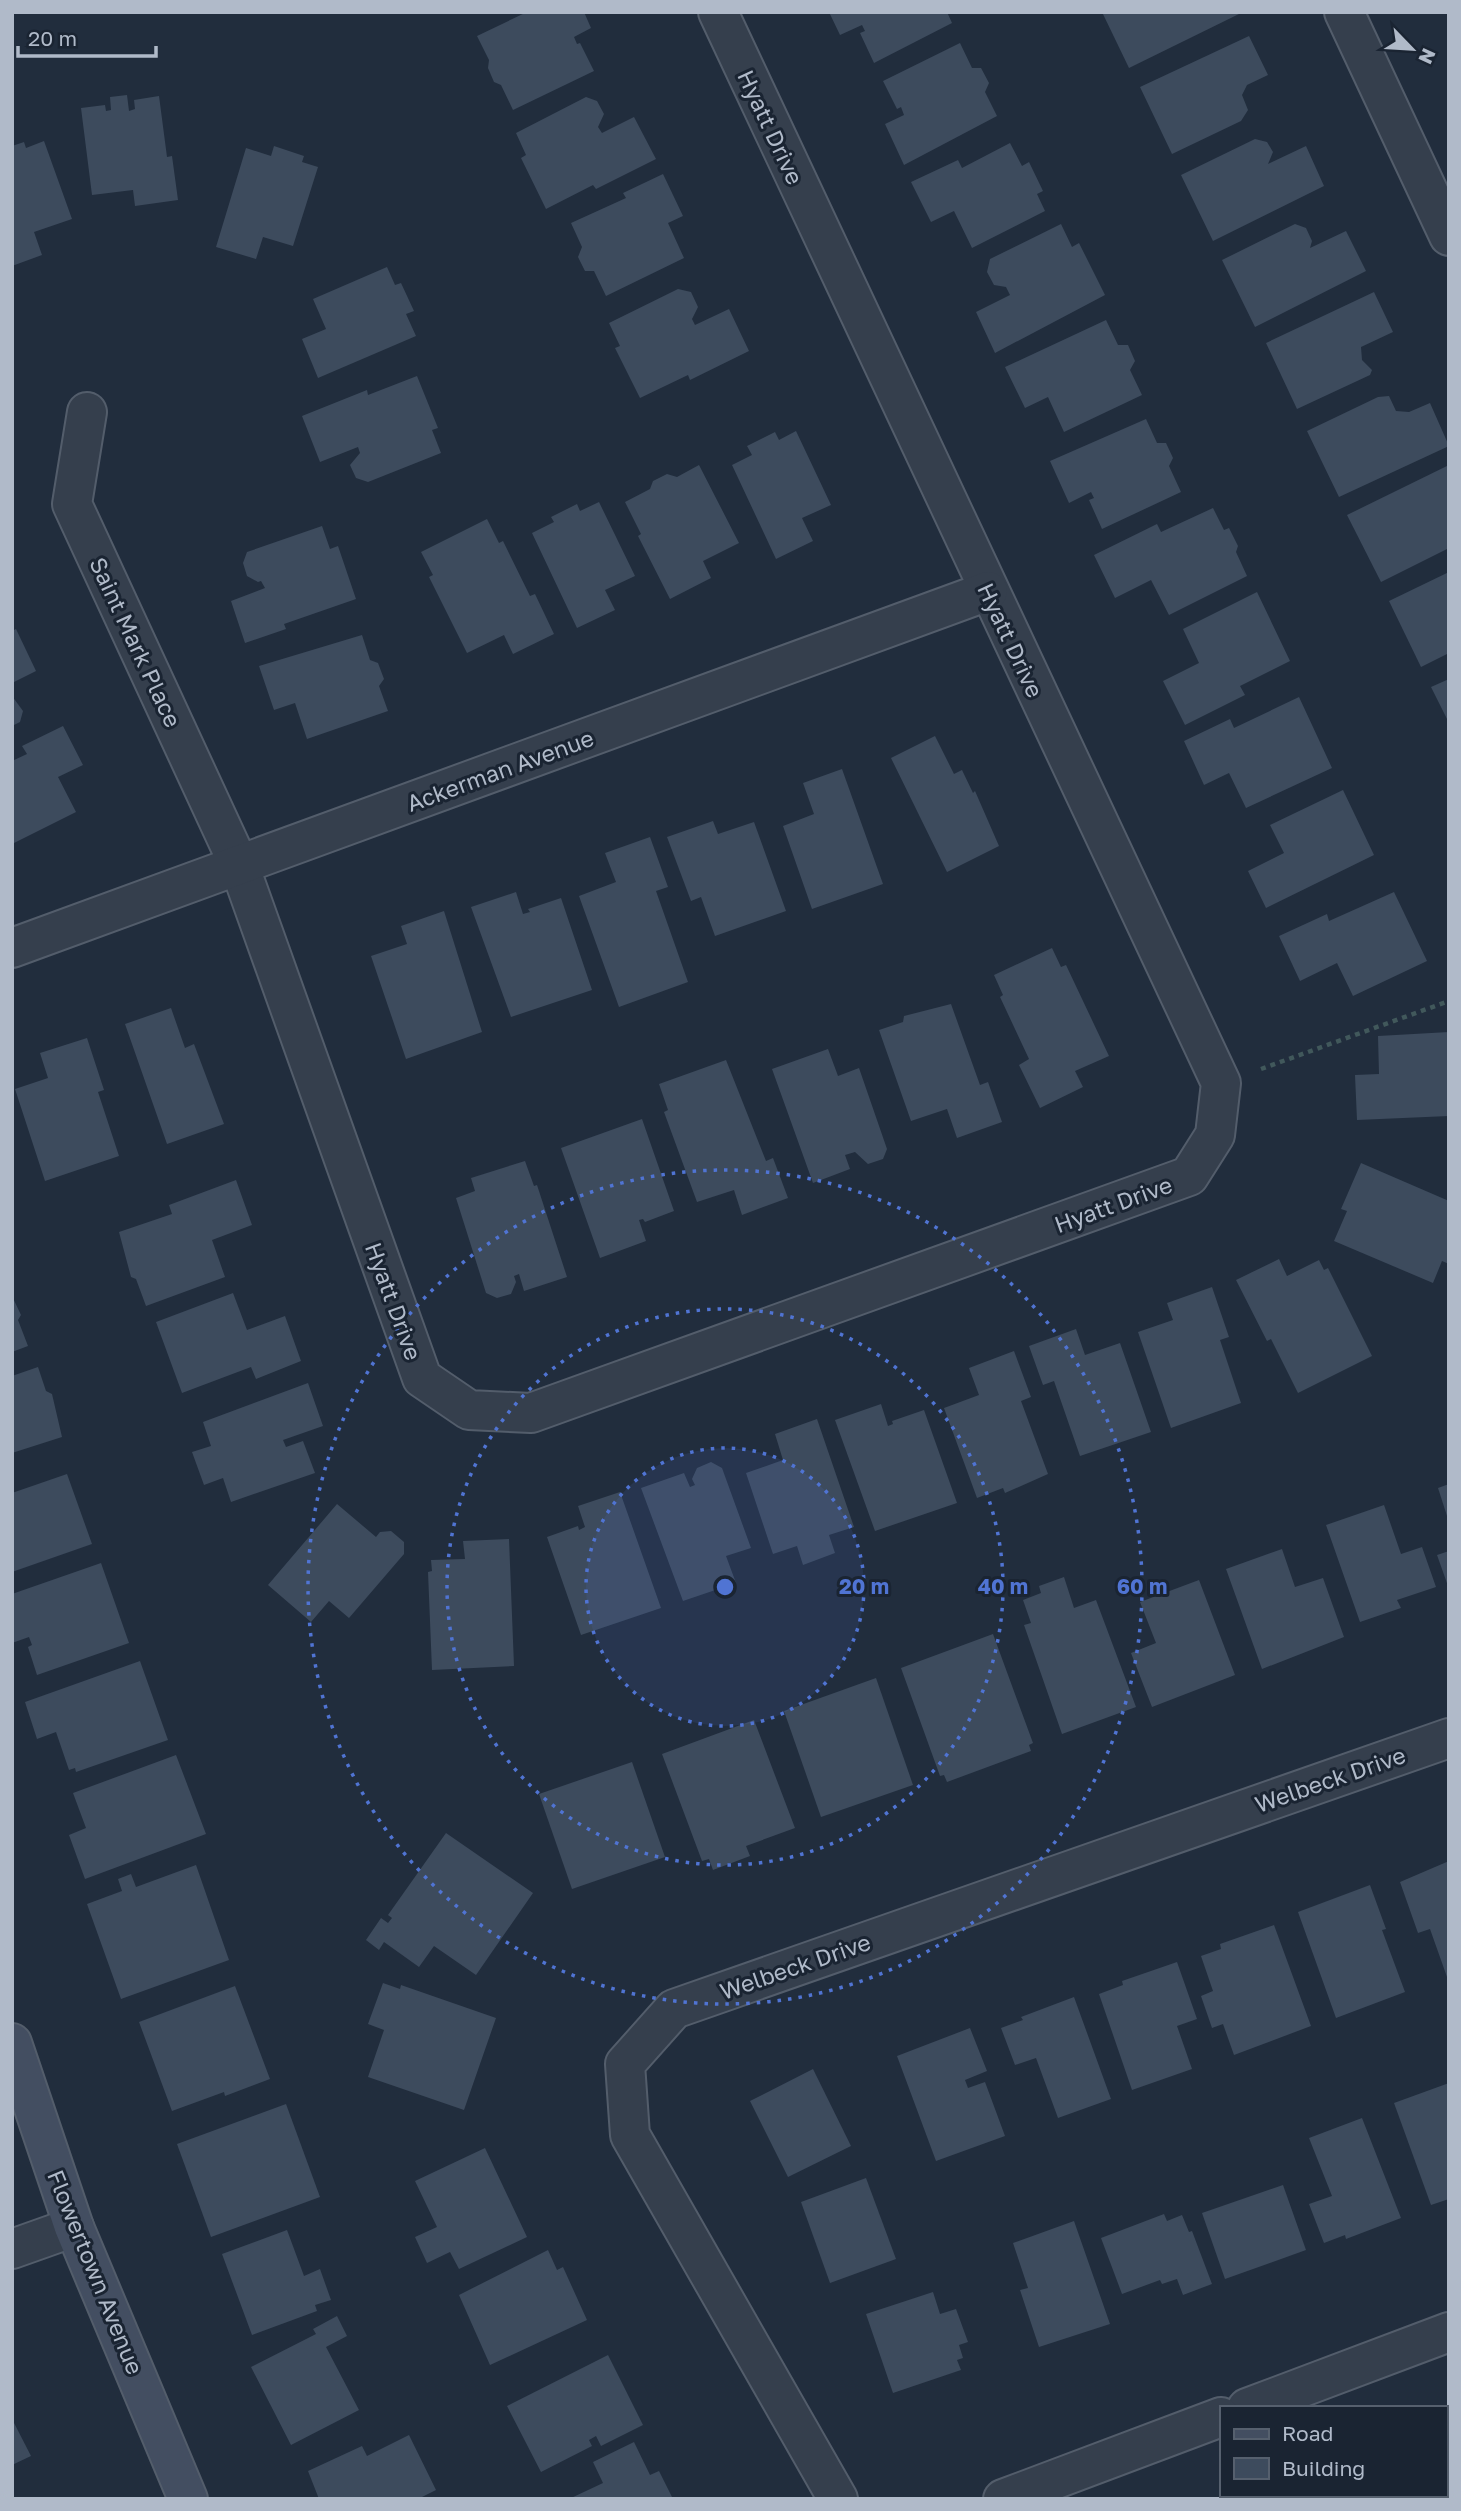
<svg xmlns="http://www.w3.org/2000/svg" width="1461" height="2511" viewBox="0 0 1461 2511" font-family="'Golos Text',sans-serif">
<rect width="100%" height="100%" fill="#212d3d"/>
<g fill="#3d4b5d">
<polygon points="527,12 584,12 591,28 574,37 577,44 580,43 594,71 513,110 501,85 494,82 488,68 489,60 477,36"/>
<polygon points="829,12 947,12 952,23 874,63 860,33 865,31 862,25 840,35"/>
<polygon points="1102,12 1238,12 1239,14 1129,68"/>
<polygon points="1249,36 1268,75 1247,85 1242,95 1248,110 1241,121 1172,154 1140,87"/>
<polygon points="960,43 972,68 981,68 989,83 985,92 997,116 904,165 885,124 904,115 901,107 897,109 883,81"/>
<polygon points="127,95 129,111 135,109 134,100 159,96 167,157 172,156 178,200 135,206 133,190 92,195 81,108 105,105 106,111 111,110 110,97"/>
<polygon points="586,97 597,101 604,114 598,127 602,133 634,117 656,159 596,189 593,185 546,209 521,158 526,155 516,133"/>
<polygon points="1255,139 1267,142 1273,152 1268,164 1306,146 1324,186 1213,241 1181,175"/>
<polygon points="44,141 72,219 34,232 42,255 12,266 12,146 24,142 26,148"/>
<polygon points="1010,143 1022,166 1029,162 1043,191 1037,194 1045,211 972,248 954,211 931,222 911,182 958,160 962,168"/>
<polygon points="274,146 304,156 302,162 318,167 293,246 263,237 256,259 216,247 246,148 271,156"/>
<polygon points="663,174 683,216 668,223 684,258 606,296 594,271 585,271 578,257 582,247 571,223 626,198 623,193"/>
<polygon points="1061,224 1072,247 1079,243 1105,295 995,353 976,312 1010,295 1006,287 994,285 987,272 990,259"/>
<polygon points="1295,224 1306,228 1312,241 1310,248 1346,231 1366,271 1255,327 1222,260"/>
<polygon points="387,267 395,285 401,283 414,311 406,314 416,336 318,378 302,339 326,329 313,299"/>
<polygon points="678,289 691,292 698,307 692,319 695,325 729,309 749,351 690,380 688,375 640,398 615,348 620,346 609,323"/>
<polygon points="1374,292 1393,332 1361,347 1362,360 1372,370 1370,375 1297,409 1266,343"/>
<polygon points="1106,320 1118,345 1128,345 1135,361 1130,370 1142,395 1064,432 1048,397 1025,408 1005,367"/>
<polygon points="417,376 438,428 432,430 441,453 368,482 356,478 350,465 360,453 358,447 320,462 302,416 367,390 368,395"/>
<polygon points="1389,396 1396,411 1409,412 1430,403 1449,446 1339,497 1307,431 1378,397"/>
<polygon points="1146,419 1157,443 1166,443 1173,458 1169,466 1181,492 1102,529 1089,500 1094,498 1091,492 1069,503 1050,461"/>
<polygon points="796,431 831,505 802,518 813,541 776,559 732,465 752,455 747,446 775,432 779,440"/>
<polygon points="699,465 739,543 703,561 711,578 670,599 638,536 641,534 625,502 650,489 653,481 667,474 677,477"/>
<polygon points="1449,465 1449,548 1381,582 1347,515"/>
<polygon points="599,502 635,576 605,590 615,610 577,628 532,533 554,522 551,517 577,504 580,511"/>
<polygon points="1213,508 1224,530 1229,528 1238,546 1236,552 1247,576 1169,615 1151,580 1115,598 1094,555 1157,524 1161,532"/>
<polygon points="487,519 499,543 503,541 530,596 535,594 554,634 513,654 504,635 467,653 429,577 433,575 421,552"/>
<polygon points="322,526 330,549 338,546 356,599 284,624 286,629 245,643 231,601 265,588 261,581 258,582 247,576 243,563 247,552"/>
<polygon points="1449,572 1449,653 1421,667 1389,601"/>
<polygon points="1257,592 1290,661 1240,686 1245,695 1185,725 1163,681 1199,663 1183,629"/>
<polygon points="16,629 36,671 12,683 12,631"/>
<polygon points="362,635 370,660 378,663 384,679 379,686 388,711 307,739 295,703 274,710 259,666"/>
<polygon points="1449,679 1449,723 1431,687"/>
<polygon points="12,696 23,711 20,722 12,726"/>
<polygon points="1299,697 1332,768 1246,808 1229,773 1204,785 1184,741 1230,719 1234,728"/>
<polygon points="63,726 83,765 58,777 76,812 12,844 12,761 27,754 22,746"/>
<polygon points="935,736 954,774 962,770 973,793 975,791 999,846 947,872 891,758"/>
<polygon points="842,769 883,884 812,909 783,826 814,814 803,783"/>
<polygon points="1343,790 1374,855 1266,908 1248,871 1284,853 1270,825"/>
<polygon points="713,821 718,834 754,822 786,911 715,936 701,897 691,901 667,837"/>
<polygon points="650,837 668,887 656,891 688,982 619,1007 579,896 616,882 605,853"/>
<polygon points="516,892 523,914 530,912 528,909 561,898 592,990 511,1017 471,907"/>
<polygon points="1394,892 1427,961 1353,996 1337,963 1300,981 1279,936 1327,914 1329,921"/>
<polygon points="444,911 482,1032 406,1059 371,956 407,944 401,926"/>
<polygon points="1052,948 1061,967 1066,965 1109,1056 1075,1071 1083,1087 1040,1108 1019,1065 1029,1059 1000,997 1003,995 994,975"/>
<polygon points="951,1004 980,1085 988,1082 1002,1122 957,1138 947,1109 911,1121 879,1030 903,1022 904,1016"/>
<polygon points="171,1008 185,1048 194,1044 224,1124 167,1144 125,1024"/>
<polygon points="1449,1032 1449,1116 1357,1120 1355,1075 1379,1074 1378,1036"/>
<polygon points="87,1038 104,1090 98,1092 119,1156 45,1181 15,1089 48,1078 40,1053"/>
<polygon points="828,1049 838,1076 859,1068 887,1149 883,1159 868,1164 855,1152 845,1155 850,1169 813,1183 772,1069"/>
<polygon points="726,1060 766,1161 773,1158 788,1198 742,1215 734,1190 697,1202 664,1112 668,1110 659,1084"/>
<polygon points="642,1119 674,1211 645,1222 643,1219 639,1220 646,1241 600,1258 561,1148"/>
<polygon points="525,1161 534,1186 537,1185 567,1277 524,1291 519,1274 514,1276 516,1282 511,1294 497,1298 486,1293 456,1198 475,1191 471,1178"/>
<polygon points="1361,1163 1449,1201 1449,1264 1442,1261 1433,1283 1334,1241 1347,1211 1341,1209"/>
<polygon points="236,1180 252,1225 212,1240 225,1277 146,1306 136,1279 131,1277 119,1232 172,1214 169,1205"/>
<polygon points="1279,1259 1287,1276 1319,1260 1324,1270 1328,1268 1372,1356 1298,1393 1271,1339 1267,1341 1236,1280"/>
<polygon points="1212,1287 1229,1337 1220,1340 1241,1403 1171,1428 1138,1332 1173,1320 1167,1303"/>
<polygon points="233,1293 247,1330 285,1316 301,1361 256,1379 251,1367 182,1393 156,1322"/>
<polygon points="12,1296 21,1315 18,1320 28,1346 12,1352"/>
<polygon points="1076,1329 1085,1355 1120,1343 1151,1432 1080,1456 1054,1381 1043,1385 1029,1346"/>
<polygon points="1014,1351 1031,1397 1021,1401 1048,1474 1005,1493 1003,1488 977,1498 944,1408 979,1395 969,1368"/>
<polygon points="38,1367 46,1391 52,1394 62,1437 12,1453 12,1376"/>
<polygon points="308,1383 323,1426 283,1440 286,1447 303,1441 315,1473 231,1502 223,1478 204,1485 192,1452 211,1446 203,1422"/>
<polygon points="881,1404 888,1426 893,1424 892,1421 924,1410 957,1503 875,1531 835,1420"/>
<polygon points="817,1419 854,1527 829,1535 835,1553 803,1565 797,1546 773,1554 746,1473 783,1460 775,1434"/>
<polygon points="711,1462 722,1468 751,1548 726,1556 736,1583 683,1601 641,1488 684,1473 690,1487 695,1485 692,1479 697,1468"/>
<polygon points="67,1474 92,1544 12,1572 12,1493"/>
<polygon points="1449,1484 1449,1519 1448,1519 1438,1488"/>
<polygon points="620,1492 661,1608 581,1635 547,1537 578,1526 579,1530 585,1527 578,1506"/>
<polygon points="337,1504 376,1537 380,1532 391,1531 404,1542 404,1554 349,1618 329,1601 311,1622 268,1585"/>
<polygon points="1384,1505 1401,1554 1422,1547 1436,1587 1397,1600 1401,1608 1360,1622 1326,1525"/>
<polygon points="509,1539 514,1666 432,1670 428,1572 432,1571 431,1560 465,1559 463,1541"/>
<polygon points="1282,1549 1295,1587 1323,1578 1344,1637 1262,1669 1226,1569"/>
<polygon points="1449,1551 1449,1586 1448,1586 1437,1555"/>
<polygon points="101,1563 129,1643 37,1675 28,1647 32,1645 29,1637 12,1643 12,1594"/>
<polygon points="1064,1577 1074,1608 1096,1600 1136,1707 1062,1734 1024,1625 1031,1623 1023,1600 1041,1593 1039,1586"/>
<polygon points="1199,1580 1235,1675 1152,1707 1131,1653 1156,1643 1140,1602"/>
<polygon points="993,1634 1033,1743 1029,1745 1031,1751 947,1782 944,1775 940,1776 901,1668"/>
<polygon points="140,1661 168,1740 76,1772 75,1768 69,1770 56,1732 37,1739 25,1702"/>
<polygon points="876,1678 913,1785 821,1817 784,1711"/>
<polygon points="754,1720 795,1828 746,1846 750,1856 713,1870 709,1859 702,1861 662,1754"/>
<polygon points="176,1755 206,1834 85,1879 69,1835 86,1828 73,1793"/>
<polygon points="632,1762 665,1857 572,1889 539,1794"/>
<polygon points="446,1833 533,1893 476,1975 434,1946 419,1967 384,1942 379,1950 366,1940 381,1918 388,1923 392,1918 388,1915"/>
<polygon points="1449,1861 1449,1976 1447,1977 1430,1929 1418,1933 1400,1882"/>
<polygon points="196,1865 229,1960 121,1999 87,1904 122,1891 118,1879 131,1874 136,1887"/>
<polygon points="1370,1885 1386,1929 1382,1930 1405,1992 1336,2018 1298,1912"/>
<polygon points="1274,1925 1311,2026 1234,2055 1223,2024 1212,2028 1201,1996 1213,1991 1201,1956 1221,1949 1220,1944"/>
<polygon points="1177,1962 1197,2019 1177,2026 1192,2069 1132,2090 1099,1994 1123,1985 1122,1981"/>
<polygon points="383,1983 400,1989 401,1985 496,2018 464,2110 368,2077 384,2030 368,2024"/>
<polygon points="235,1986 270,2079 225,2096 224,2092 172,2111 139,2022"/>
<polygon points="1074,1997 1111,2099 1058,2118 1036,2058 1015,2065 1001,2028 1023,2020 1021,2017"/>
<polygon points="970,2028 987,2071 965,2080 968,2088 985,2082 1005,2136 936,2161 897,2056"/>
<polygon points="813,2069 851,2146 788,2177 750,2101"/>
<polygon points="1449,2083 1449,2199 1431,2205 1394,2103"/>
<polygon points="286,2104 320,2197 211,2237 177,2144"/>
<polygon points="1362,2118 1401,2218 1346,2239 1345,2235 1324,2243 1309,2204 1332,2196 1309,2138"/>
<polygon points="485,2148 527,2237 459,2269 450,2252 427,2263 415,2237 437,2227 415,2181"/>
<polygon points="866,2178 896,2259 830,2283 801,2202"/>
<polygon points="1283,2185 1306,2250 1225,2279 1202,2213"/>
<polygon points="1164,2214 1167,2221 1182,2215 1189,2232 1192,2231 1212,2284 1183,2295 1177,2279 1162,2284 1160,2280 1122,2294 1101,2238"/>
<polygon points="1074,2221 1110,2324 1039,2347 1020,2290 1028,2288 1013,2243"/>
<polygon points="287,2230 304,2276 320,2269 331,2300 315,2305 317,2311 252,2335 222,2254"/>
<polygon points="548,2250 557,2270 563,2267 587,2320 490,2365 459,2295"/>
<polygon points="933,2292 940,2314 956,2309 968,2342 959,2345 963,2358 957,2360 961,2370 893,2393 866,2314"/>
<polygon points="337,2316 347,2336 326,2347 359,2410 291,2445 251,2367 316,2334 313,2329"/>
<polygon points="608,2355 643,2425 601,2446 596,2436 589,2440 592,2446 541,2472 507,2406"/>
<polygon points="12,2419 31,2456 12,2465"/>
<polygon points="409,2435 436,2490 418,2499 319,2499 308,2471 362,2446 367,2456"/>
<polygon points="634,2442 650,2475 659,2471 673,2499 569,2499 603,2483 593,2462"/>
<polygon points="1449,2456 1449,2499 1410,2499 1409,2495 1445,2495 1445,2457"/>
<polygon points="1347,2495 1381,2495 1382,2499 1338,2499"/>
</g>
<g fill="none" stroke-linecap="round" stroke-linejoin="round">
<defs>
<g id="street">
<polyline points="1344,12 1449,236"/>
<polyline points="87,412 72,504 239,865 422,1378 469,1410 531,1413 1189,1176 1215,1135 1221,1083 718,12"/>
<polyline points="12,948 988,591"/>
<polyline points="12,2249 74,2227"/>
<polyline points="1247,2408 1449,2332"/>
<polyline points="838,2499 630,2135 625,2064 674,2009 1449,1738"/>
<polyline points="1003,2499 1221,2417"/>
</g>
<polyline id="secondary" points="12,2043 74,2227 188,2499"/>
</defs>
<use href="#street" stroke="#535d6b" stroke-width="42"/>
<use href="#secondary" stroke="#535d6b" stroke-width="42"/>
<polyline stroke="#41585b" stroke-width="4.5" stroke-dasharray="5 5" stroke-linecap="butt" points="1261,1069 1449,1001"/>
<use href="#street" stroke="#353f4d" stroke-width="38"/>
<use href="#secondary" stroke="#434e61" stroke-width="38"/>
</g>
<circle cx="725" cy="1587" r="139" fill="#5074d3" fill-opacity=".12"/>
<g fill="none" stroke="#5074d3" stroke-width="3.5" stroke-dasharray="3.5 7">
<circle cx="725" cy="1587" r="139"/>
<circle cx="725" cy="1587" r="278"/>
<circle cx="725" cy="1587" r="417"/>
</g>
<g text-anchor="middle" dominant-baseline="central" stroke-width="6" stroke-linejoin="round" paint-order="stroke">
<g font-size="23" fill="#b0bac9" stroke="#1a2432">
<text transform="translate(771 127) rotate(65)">Hyatt Drive</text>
<text transform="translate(1011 640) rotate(65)">Hyatt Drive</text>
<text transform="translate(136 642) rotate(65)">Saint Mark Place</text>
<text transform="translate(500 770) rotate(-20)">Ackerman Avenue</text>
<text transform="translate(1113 1204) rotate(-20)">Hyatt Drive</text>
<text transform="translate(394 1301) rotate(70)">Hyatt Drive</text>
<text transform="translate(1330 1779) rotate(-19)">Welbeck Drive</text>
<text transform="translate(795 1966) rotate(-19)">Welbeck Drive</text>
<text transform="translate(96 2272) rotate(68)">Flowertown Avenue</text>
</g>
</g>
<circle cx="725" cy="1587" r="10" fill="#5074d3" stroke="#1a2432" stroke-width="3.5"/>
<g font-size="21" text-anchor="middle" font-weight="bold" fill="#5074d3" stroke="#1a2432" stroke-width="6" stroke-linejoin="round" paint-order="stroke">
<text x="864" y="1594">20 m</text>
<text x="1003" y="1594">40 m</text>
<text x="1142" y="1594">60 m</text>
</g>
<rect width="1461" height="2511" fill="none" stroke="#b0bac9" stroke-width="28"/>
<rect x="1220" y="2406" width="228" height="91" fill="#1a2432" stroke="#56606e" stroke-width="2"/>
<rect x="1234" y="2429" width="35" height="10" fill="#434e61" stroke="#56606e" stroke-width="2"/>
<text x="1282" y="2441" font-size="21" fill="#b0bac9">Road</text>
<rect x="1234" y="2458" width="35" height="21" fill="#3d4b5d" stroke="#56606e" stroke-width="2"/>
<text x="1282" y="2476" font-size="21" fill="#b0bac9">Building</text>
<g transform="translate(1412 49) rotate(115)" stroke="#1a2432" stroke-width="5" paint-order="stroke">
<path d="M0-5L12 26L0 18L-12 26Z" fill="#b0bac9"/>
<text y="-10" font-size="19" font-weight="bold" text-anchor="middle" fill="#b0bac9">N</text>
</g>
<path d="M18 46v10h138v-10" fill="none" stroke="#b0bac9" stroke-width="3.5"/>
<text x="28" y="46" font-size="21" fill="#b0bac9" stroke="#1a2432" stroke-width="5" paint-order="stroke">20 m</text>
</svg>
